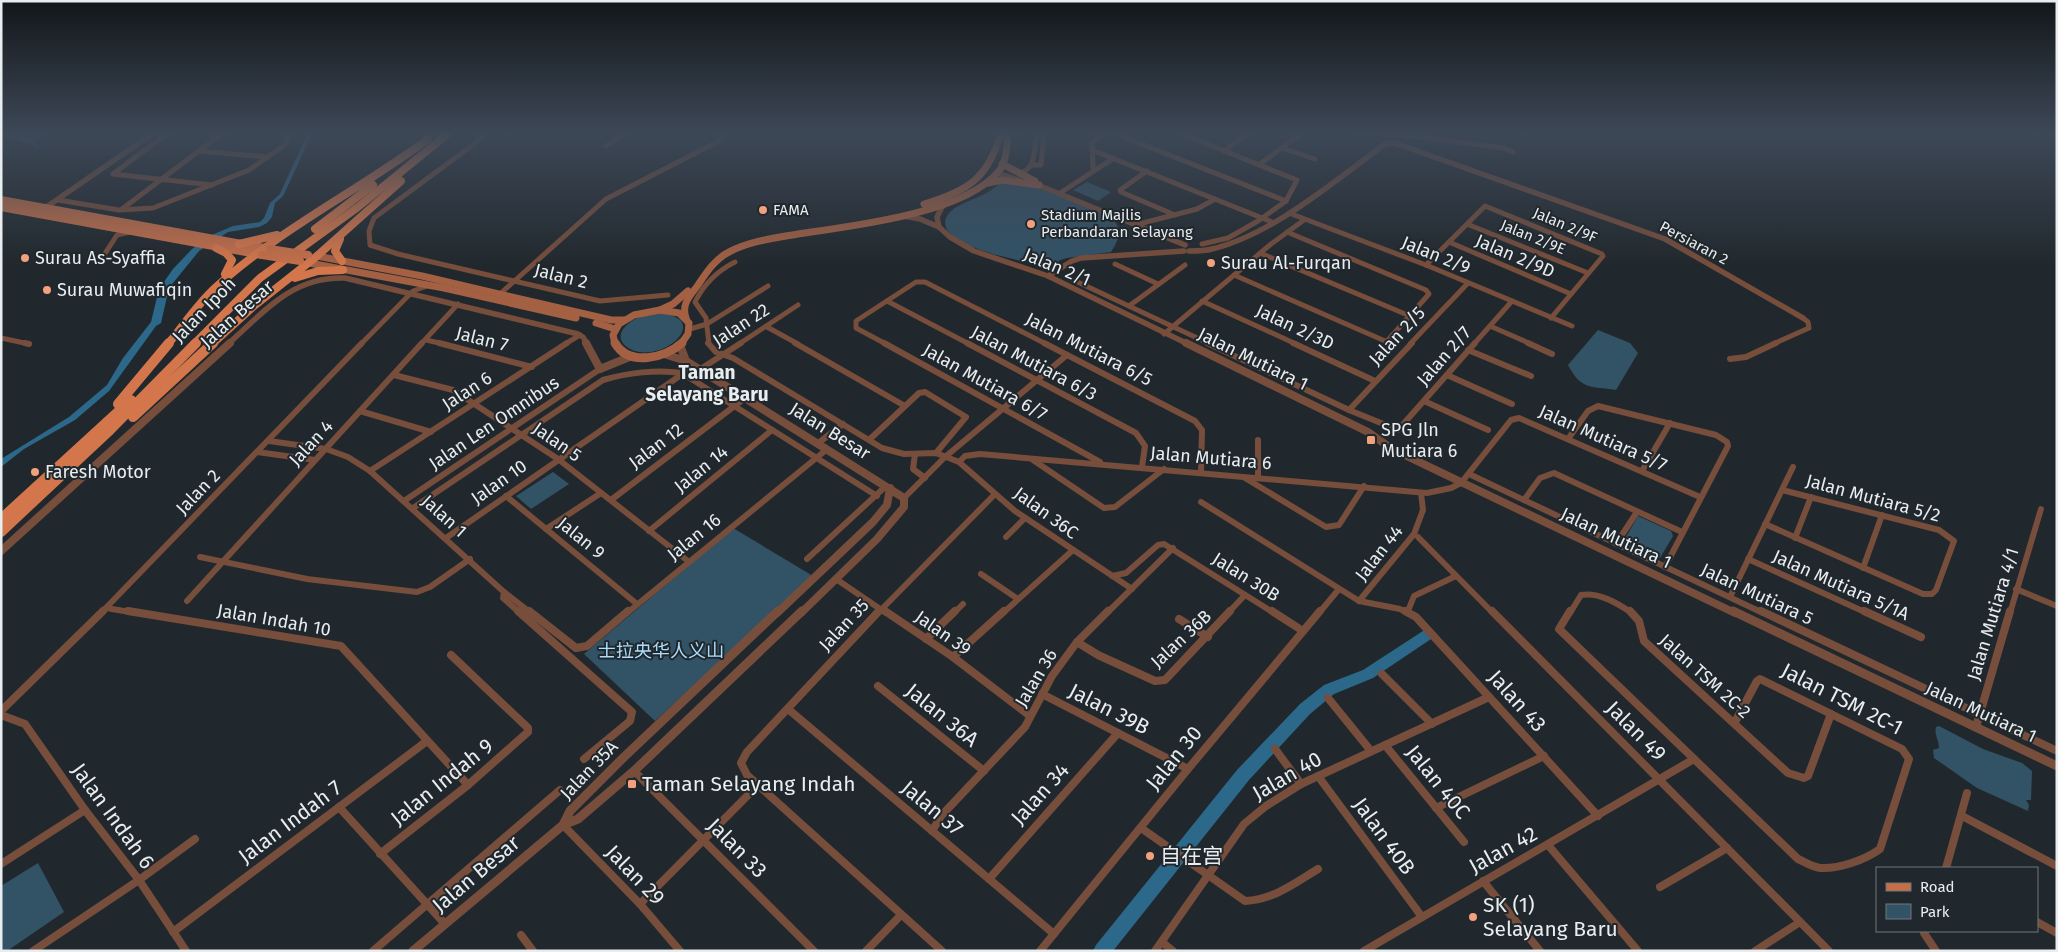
<svg xmlns="http://www.w3.org/2000/svg" width="2058" height="952" viewBox="0 0 2058 952" font-family="'Fira Sans','Noto Sans SC',sans-serif">
<rect width="100%" height="100%" fill="#21282d"/>
<g fill="#325266">
<polygon points="1087,182 1111,192 1098,201 1073,190"/>
<path d="M1000,183L1033,185L1109,217C1124,226 1119,240 1111,252L1067,258L1060,260L1053,267C1037,264 920,246 950,212C959,203 977,199 988,192C992,190 996,186 1000,183Z"/>
<path d="M657,313C709,316 673,357 639,352C623,349 613,336 628,324C636,317 646,315 657,313Z"/>
<path d="M1598,330L1630,343L1638,353L1616,390C1590,386 1581,390 1568,365Z"/>
<polygon points="553,472 569,484 531,509 516,496"/>
<polygon points="1638,516 1671,531 1673,536 1660,558 1654,559 1622,544"/>
<polygon points="733,528 813,576 655,721 584,654"/>
<path d="M1939,726L1983,749L2022,763L2032,771L2031,800H2026L2029,805L2028,811L1977,788L1934,758L1933,750L1939,748C1939,740 1934,735 1936,727Z"/>
<polygon points="38,863 64,912 7,951 1,951 1,886"/>
</g>
<polygon fill="#1d5b7c" points="1,132 47,132 34,141 41,149 18,140 1,138"/>
<polygon fill="#2c688a" points="308,132 313,132 283,196 275,203 272,217 267,223 259,227 228,232 199,251 169,288 161,323 156,326 109,391 75,420 24,449 1,467 1,459 69,417 107,385 123,358 151,322 159,289 173,269 192,249 214,234 233,226 260,222 264,218 270,203 280,194"/>
<g fill="none" stroke-linecap="round" stroke-linejoin="round">
<polygon fill="#2c688a" fill-rule="evenodd" points="1426,629 1431,631 1433,635 1431,639 1373,678 1334,694 1310,714 1249,780 1113,951 1093,951 1096,945 1237,770 1300,704 1324,685 1363,670"/>
<g stroke="#774d3b" stroke-width="5">
<polyline points="169,132 113,174 212,185"/>
<polyline points="486,132 474,144 374,218 369,231 370,245 398,254 600,301 668,295"/>
<polyline points="1094,132 1101,135 1092,143 1093,168 1095,170"/>
<polyline points="1111,132 1286,201"/>
<polyline points="1177,132 1297,180 1286,201 1258,221 1228,238 1202,244"/>
<polyline points="1357,132 1413,136 1504,148 1513,152"/>
<polyline points="606,146 626,132"/>
<polyline points="1282,148 1315,159"/>
<polyline points="1092,150 1272,222"/>
<polyline points="198,151 268,157"/>
<polyline points="1224,151 1250,132"/>
<polyline points="1260,164 1301,134"/>
<polyline points="1033,165 1041,165 1044,135 1047,132"/>
<polyline points="1147,171 1120,190 1121,192 1175,215"/>
<path d="M1019,174C1038,167 1033,149 1037,132"/>
<polyline points="1060,193 1114,158"/>
<polyline points="58,200 119,210 153,208 249,170 285,145 290,132"/>
<polyline points="122,209 224,132"/>
<polyline points="1289,213 1426,265 1572,326"/>
<polyline points="1467,224 1588,273"/>
<polyline points="1135,225 1197,209 1215,199"/>
<polyline points="1449,242 1571,294"/>
<polyline points="1260,253 1410,316"/>
<polyline points="104,255 117,235 130,232"/>
<polyline points="1115,264 1158,284"/>
<polyline points="1426,265 1485,206 1602,254 1603,256 1551,318"/>
<polyline points="1234,275 1385,341 1388,340 1429,294 1426,290 1287,232"/>
<polyline points="1069,278 1210,344"/>
<polyline points="499,298 501,293 606,199 719,141 725,132"/>
<polyline points="887,301 969,344"/>
<polyline points="1202,301 1296,344"/>
<polyline points="1129,306 1185,265"/>
<polyline points="1490,326 1531,344"/>
<polyline points="767,327 798,344"/>
<polyline points="690,329 707,324 768,286"/>
<polyline points="1164,334 1271,244 1304,220"/>
<polyline points="1,338 29,344"/>
<polyline points="426,340 444,344"/>
<polyline points="361,344 413,291 430,285"/>
<polyline points="421,344 458,304"/>
<polyline points="565,344 580,335"/>
<path d="M709,344L706,318L695,302C704,284 717,271 735,262"/>
<polyline points="739,344 798,305"/>
<polyline points="886,344 856,328 856,321 916,282 925,282 1046,344"/>
<polyline points="1410,344 1468,283"/>
<polyline points="1474,344 1512,301"/>
<polyline points="1773,344 1809,328 1808,322 1803,318"/>
</g>
<g stroke="#774d3b" stroke-width="6">
<polyline points="25,343 29,344"/>
<polyline points="439,343 532,367"/>
<polyline points="708,343 716,352 733,358 882,448 904,454 936,453 959,462 1015,511 1132,589"/>
<polyline points="795,343 905,406"/>
<polyline points="884,343 1100,462"/>
<polyline points="967,343 1136,433 1145,446 1142,467"/>
<polyline points="1044,343 1195,421 1202,430 1201,472"/>
<polyline points="1207,343 1349,410 1398,430 1475,343"/>
<polyline points="1293,343 1375,381"/>
<polyline points="1528,343 1552,354"/>
<polyline points="1468,350 1531,376"/>
<polyline points="1730,359 1746,357 1776,343"/>
<polyline points="699,370 741,343"/>
<polyline points="394,375 453,390 558,459 688,561"/>
<polyline points="1447,375 1512,404"/>
<polyline points="1424,401 1488,430"/>
<polyline points="1349,410 1412,343"/>
<polyline points="360,411 431,432"/>
<polyline points="1568,439 1588,411 1598,406 1716,435 1727,442 1728,446 1665,567"/>
<polyline points="869,440 919,393 925,392 966,417 936,453"/>
<polyline points="1258,440 1258,477"/>
<polyline points="269,441 326,449 348,457 370,471 504,592 531,613"/>
<polyline points="817,444 843,424"/>
<polyline points="257,452 315,460"/>
<polyline points="915,454 913,469 925,478"/>
<polyline points="1033,460 1104,508 1115,507 1164,469"/>
<polyline points="959,462 965,456 980,454 1427,493 1451,488 1461,483 1511,420 1519,418 1700,497"/>
<polyline points="370,471 567,343"/>
<polyline points="1642,471 1670,423"/>
<polyline points="1469,474 1763,613"/>
<polyline points="1245,478 1326,527 1339,525 1364,486"/>
<polyline points="506,496 637,604"/>
<polyline points="904,498 945,457 1067,355"/>
<polyline points="611,500 745,398"/>
<polyline points="1524,500 1540,478 1554,473 1682,532"/>
<polyline points="404,501 600,369"/>
<polyline points="1201,502 1359,601 1400,609 1407,613"/>
<path d="M413,508L603,380C627,373 657,369 682,373L877,496"/>
<polyline points="1765,524 1923,594 1932,594 1936,590 1954,541 1939,530 1782,490"/>
<polyline points="546,529 601,493"/>
<polyline points="649,531 772,430"/>
<polyline points="1006,537 1025,518"/>
<polyline points="1418,537 1493,613"/>
<polyline points="446,538 694,366"/>
<polyline points="1795,538 1811,497"/>
<polyline points="1616,544 1637,512"/>
<polyline points="200,557 307,579 417,592 430,587 470,559"/>
<polyline points="807,559 886,486"/>
<polyline points="1748,559 1867,613"/>
<polyline points="1863,568 1882,515"/>
<polyline points="981,574 1018,599"/>
<polyline points="1112,576 1126,573 1158,545 1164,544 1274,613"/>
<polyline points="836,579 886,613"/>
<polyline points="2016,589 2057,606"/>
<polyline points="504,592 503,598 520,613"/>
<polyline points="1730,597 1793,467"/>
<polyline points="187,601 422,343"/>
<polyline points="1359,601 1414,534 1423,510 1421,493"/>
<polyline points="106,608 136,613"/>
<polyline points="1408,611 1414,596 1456,576"/>
<polyline points="101,613 362,343"/>
<polyline points="627,613 826,450"/>
<polyline points="878,613 995,494"/>
<polyline points="954,613 963,604"/>
<polyline points="1003,613 1073,550"/>
<polyline points="1107,613 1173,548"/>
<polyline points="1228,613 1245,595"/>
<polyline points="1319,613 1339,589"/>
<path d="M1570,613L1581,595C1599,592 1617,603 1632,613"/>
<polyline points="2010,613 2041,509"/>
</g>
<g stroke="#774d3b" stroke-width="8">
<polyline points="128,611 341,646 468,785"/>
<polyline points="518,611 632,712 630,721 584,759"/>
<polyline points="529,611 576,648 587,646 628,611"/>
<polyline points="879,611 747,752 741,763 747,775 942,951"/>
<polyline points="885,611 953,657 1030,716"/>
<polyline points="1272,611 1303,631"/>
<polyline points="1405,611 1416,617 1598,816"/>
<polyline points="1492,611 1829,951"/>
<path d="M1570,611L1559,629L1798,859C1805,862 1812,867 1820,868C1839,869 1865,860 1880,849L1909,759L1902,749L1831,714"/>
<polyline points="1630,611 1639,621 1644,641 1788,773 1804,778 1808,776 1831,714"/>
<polyline points="1761,611 2057,751"/>
<polyline points="1864,611 1921,637"/>
<polyline points="1179,619 1208,637"/>
<polyline points="926,639 955,611"/>
<polyline points="1077,642 1098,655 1155,681 1165,680 1230,611"/>
<polyline points="953,657 1004,611"/>
<polyline points="1382,674 1432,724"/>
<polyline points="878,686 984,771"/>
<polyline points="1042,694 1188,769"/>
<polyline points="1328,698 1371,751"/>
<polyline points="788,709 1054,934"/>
<polyline points="1,711 103,611"/>
<polyline points="1,715 25,724 85,810 139,880 186,951"/>
<polyline points="1735,722 1757,681 1760,679 1831,714"/>
<polyline points="1976,727 2010,611"/>
<polyline points="1385,745 1464,842"/>
<polyline points="1275,749 1301,784"/>
<polyline points="634,771 814,951"/>
<polyline points="1318,776 1422,917"/>
<polyline points="339,807 445,924"/>
<polyline points="1436,808 1544,756"/>
<polyline points="1962,816 2057,866"/>
<polyline points="563,825 640,904 680,951"/>
<path d="M1141,828L1245,901C1273,900 1295,883 1318,869"/>
<polyline points="932,831 941,816 1025,727 1052,676 1077,642 1108,611"/>
<polyline points="1548,845 1638,951"/>
<polyline points="380,854 468,785 528,732 528,728 451,655"/>
<polyline points="1,864 85,810"/>
<polyline points="1946,868 1967,793"/>
<polyline points="989,879 1118,733"/>
<polyline points="1483,881 1540,951"/>
<polyline points="1660,887 1727,848"/>
<polyline points="640,904 758,785"/>
<polyline points="2037,922 2057,933"/>
<polyline points="1925,931 1924,933 1936,951"/>
<polyline points="173,932 427,741"/>
<polyline points="521,935 533,951"/>
<polyline points="1162,942 1173,951"/>
<polyline points="33,951 139,880 195,839"/>
<polyline points="373,951 560,790"/>
<polyline points="866,951 901,915"/>
<polyline points="1040,951 1188,769 1320,611"/>
<polyline points="1155,951 1244,824 1266,806 1301,784 1489,697"/>
<polyline points="1364,951 1694,759"/>
<polyline points="1755,951 1800,922"/>
</g>
<g stroke="#774d3b" stroke-width="5.5">
<polyline points="997,173 1019,180"/>
<polyline points="1033,183 1185,245"/>
<polyline points="45,208 155,132"/>
<polyline points="904,216 920,219 939,227 950,237 974,251 1048,276 1188,344"/>
<polyline points="939,227 937,217 943,205"/>
<path d="M1189,251C1196,251 1205,251 1212,249C1272,235 1336,180 1385,144L1395,143L1665,239L1803,318"/>
<polyline points="1048,276 1072,261 1081,258 1184,251"/>
<path d="M228,344C264,312 292,276 345,278L578,334L583,337L587,344"/>
</g>
<g stroke="#774d3b" stroke-width="8">
<polyline points="586,343 600,369"/>
<polyline points="1186,343 1368,432 1392,449 1735,613"/>
<polyline points="680,345 686,361"/>
<polyline points="664,354 686,361 904,498 904,507 877,539 801,613"/>
<polyline points="600,369 632,356"/>
<polyline points="1,551 230,343"/>
<polyline points="777,613 873,522 887,505 890,488"/>
</g>
<g stroke="#774d3b" stroke-width="9">
<polyline points="1733,611 2057,766"/>
<polyline points="563,825 570,811 623,758 778,611"/>
<polyline points="413,951 563,825 578,819 634,771 802,611"/>
</g>
<g stroke="#a36043" stroke-width="7">
<polyline points="1002,164 1035,181"/>
<polyline points="988,183 1002,180 1039,185"/>
<path d="M924,204C968,191 989,178 1001,132"/>
<polyline points="317,256 422,276 611,320 624,320"/>
<polyline points="309,263 444,288 576,318"/>
<polyline points="660,310 673,304 688,291"/>
<path d="M686,318C681,304 690,296 698,285C706,273 715,259 729,252C750,241 775,238 798,234C851,226 963,214 998,172C1007,162 1007,145 1008,132"/>
<polyline points="596,323 615,329"/>
<polyline points="615,344 613,335 619,324 634,315 660,310 679,313 689,323 688,334 681,344"/>
</g>
<path stroke="#a36043" stroke-width="9" d="M615,343C629,367 665,358 682,343"/>
<g stroke="#c56f49" stroke-width="8">
<polyline points="1,200 270,249"/>
<polyline points="1,207 262,255"/>
</g>
<g stroke="#d4764b" stroke-width="8">
<polyline points="315,229 373,185"/>
<polyline points="340,239 335,251 342,261"/>
<polyline points="239,244 277,235"/>
<polyline points="216,248 226,253 232,260 225,274"/>
<polyline points="295,278 318,271 343,270"/>
<path d="M168,344C183,326 197,305 214,289C278,230 358,191 428,139"/>
<polyline points="194,344 260,278 358,207 450,132"/>
<polyline points="212,344 255,305 317,256 401,181"/>
</g>
<g stroke="#d4764b" stroke-width="10">
<polyline points="118,404 169,343"/>
<polyline points="133,417 213,343"/>
<polyline points="1,519 131,400"/>
<polyline points="1,532 110,430 196,343"/>
</g>
<g stroke="#c56f49" stroke-width="8">
<polyline points="270,249 308,255"/>
<polyline points="262,255 300,261"/>
</g>
</g>
<linearGradient id="sky" x2="0" y2="1"><stop stop-color="#121619"/><stop offset="0.5" stop-color="#3d4857"/><stop offset="1" stop-color="#3d4857" stop-opacity="0"/></linearGradient>
<rect width="2058" height="266" fill="url(#sky)"/>
<g fill="#f2a17e" stroke="#21282d" stroke-width="2">
<circle cx="763" cy="210" r="5"/>
<circle cx="1031" cy="224" r="5"/>
<circle cx="25" cy="258" r="5"/>
<circle cx="1211" cy="263" r="5"/>
<circle cx="47" cy="290" r="5"/>
<rect x="1366" y="435" width="10" height="10" rx="2.5"/>
<circle cx="35" cy="472" r="5"/>
<rect x="627" y="779" width="10" height="10" rx="2.5"/>
<circle cx="1150" cy="856" r="5"/>
<circle cx="1473" cy="917" r="5"/>
</g>
<g text-anchor="middle" dominant-baseline="central" stroke-width="4" stroke-linejoin="round" paint-order="stroke">
<g font-size="15" fill="#e8edf0" stroke="#21282d" text-anchor="start">
<text x="773" y="210">FAMA</text>
<text x="1041" y="215">Stadium Majlis<tspan x="1041" dy="17">Perbandaran Selayang</tspan></text>
</g>
<g font-size="15" fill="#e8edf0" stroke="#21282d">
<text transform="translate(1565 225) rotate(23)">Jalan 2/9F</text>
<text transform="translate(1533 237) rotate(22)">Jalan 2/9E</text>
<text transform="translate(1694 243) rotate(28)">Persiaran 2</text>
</g>
<g font-size="18" fill="#e8edf0" stroke="#21282d">
<text transform="translate(1436 255) rotate(22)">Jalan 2/9</text>
<text transform="translate(1515 256) rotate(23)">Jalan 2/9D</text>
<text transform="translate(1057 267) rotate(23)">Jalan 2/1</text>
<text transform="translate(561 276) rotate(14)">Jalan 2</text>
<text transform="translate(204 310) rotate(-46)">Jalan Ipoh</text>
<text transform="translate(237 314) rotate(-42)">Jalan Besar</text>
<text transform="translate(741 325) rotate(-33)">Jalan 22</text>
<text transform="translate(1295 327) rotate(25)">Jalan 2/3D</text>
<text transform="translate(1397 336) rotate(-47)">Jalan 2/5</text>
<text transform="translate(482 339) rotate(14)">Jalan 7</text>
<text transform="translate(1089 349) rotate(27)">Jalan Mutiara 6/5</text>
<text transform="translate(1444 356) rotate(-49)">Jalan 2/7</text>
<text transform="translate(1253 359) rotate(26)">Jalan Mutiara 1</text>
<text transform="translate(1034 363) rotate(28)">Jalan Mutiara 6/3</text>
<text transform="translate(985 382) rotate(29)">Jalan Mutiara 6/7</text>
<text transform="translate(467 391) rotate(-33)">Jalan 6</text>
<text transform="translate(494 423) rotate(-34)">Jalan Len Omnibus</text>
<text transform="translate(830 431) rotate(32)">Jalan Besar</text>
<text transform="translate(1603 438) rotate(24)">Jalan Mutiara 5/7</text>
<text transform="translate(557 442) rotate(35)">Jalan 5</text>
<text transform="translate(311 443) rotate(-47)">Jalan 4</text>
<text transform="translate(656 446) rotate(-37)">Jalan 12</text>
<text transform="translate(1211 458) rotate(5)">Jalan Mutiara 6</text>
<text transform="translate(701 469) rotate(-39)">Jalan 14</text>
<text transform="translate(499 482) rotate(-35)">Jalan 10</text>
<text transform="translate(198 492) rotate(-46)">Jalan 2</text>
<text transform="translate(1873 498) rotate(15)">Jalan Mutiara 5/2</text>
<text transform="translate(1046 513) rotate(36)">Jalan 36C</text>
<text transform="translate(444 516) rotate(42)">Jalan 1</text>
<text transform="translate(694 537) rotate(-39)">Jalan 16</text>
<text transform="translate(581 538) rotate(39)">Jalan 9</text>
<text transform="translate(1616 538) rotate(25)">Jalan Mutiara 1</text>
<text transform="translate(1379 553) rotate(-52)">Jalan 44</text>
<text transform="translate(1246 577) rotate(32)">Jalan 30B</text>
<text transform="translate(1841 585) rotate(24)">Jalan Mutiara 5/1A</text>
<text transform="translate(1757 594) rotate(25)">Jalan Mutiara 5</text>
<text transform="translate(1993 614) rotate(-73)">Jalan Mutiara 4/1</text>
<text transform="translate(274 620) rotate(10)">Jalan Indah 10</text>
<text transform="translate(844 625) rotate(-47)">Jalan 35</text>
<text transform="translate(943 633) rotate(35)">Jalan 39</text>
<text transform="translate(1181 639) rotate(-43)">Jalan 36B</text>
<text transform="translate(1705 676) rotate(42)">Jalan TSM 2C-2</text>
<text transform="translate(1036 678) rotate(-59)">Jalan 36</text>
<text transform="translate(1981 712) rotate(25)">Jalan Mutiara 1</text>
<text transform="translate(589 770) rotate(-46)">Jalan 35A</text>
</g>
<g font-size="18" fill="#e8edf0" stroke="#21282d" text-anchor="start">
<text x="35" y="258">Surau As-Syaffia</text>
<text x="1221" y="263">Surau Al-Furqan</text>
<text x="57" y="290">Surau Muwafiqin</text>
<text x="1381" y="430">SPG Jln<tspan x="1381" dy="21">Mutiara 6</tspan></text>
<text x="45" y="472">Faresh Motor</text>
</g>
<g font-size="18" fill="#abddfc" stroke="#21282d">
<text x="661" y="651">士拉央华人义山</text>
</g>
<g font-size="19" font-weight="bold" fill="#e8edf0" stroke="#21282d">
<text x="707" y="372">Taman<tspan x="707" dy="22">Selayang Baru</tspan></text>
</g>
<g font-size="21" fill="#e8edf0" stroke="#21282d">
<text transform="translate(1842 699) rotate(27)">Jalan TSM 2C-1</text>
<text transform="translate(1517 701) rotate(48)">Jalan 43</text>
<text transform="translate(1109 709) rotate(27)">Jalan 39B</text>
<text transform="translate(942 715) rotate(39)">Jalan 36A</text>
<text transform="translate(1636 731) rotate(45)">Jalan 49</text>
<text transform="translate(1174 758) rotate(-51)">Jalan 30</text>
<text transform="translate(1287 776) rotate(-30)">Jalan 40</text>
<text transform="translate(442 782) rotate(-39)">Jalan Indah 9</text>
<text transform="translate(1438 782) rotate(51)">Jalan 40C</text>
<text transform="translate(1040 794) rotate(-48)">Jalan 34</text>
<text transform="translate(932 808) rotate(40)">Jalan 37</text>
<text transform="translate(113 816) rotate(54)">Jalan Indah 6</text>
<text transform="translate(290 822) rotate(-37)">Jalan Indah 7</text>
<text transform="translate(1384 836) rotate(54)">Jalan 40B</text>
<text transform="translate(737 848) rotate(45)">Jalan 33</text>
<text transform="translate(1503 850) rotate(-29)">Jalan 42</text>
<text transform="translate(476 874) rotate(-40)">Jalan Besar</text>
<text transform="translate(635 875) rotate(46)">Jalan 29</text>
</g>
<g font-size="21" fill="#e8edf0" stroke="#21282d" text-anchor="start">
<text x="642" y="784">Taman Selayang Indah</text>
<text x="1160" y="856">自在宫</text>
<text x="1483" y="905">SK (1)<tspan x="1483" dy="24">Selayang Baru</tspan></text>
</g>
</g>
<rect width="2058" height="952" fill="none" stroke="#e8edf0" stroke-width="5"/>
<rect x="1876" y="867" width="162" height="65" fill="#21282d" stroke="#71777b"/>
<rect x="1886" y="883" width="25" height="8" fill="#c56f49" stroke="#71777b"/>
<text x="1920" y="892" font-size="15" fill="#e8edf0">Road</text>
<rect x="1886" y="904" width="25" height="15" fill="#325266" stroke="#71777b"/>
<text x="1920" y="917" font-size="15" fill="#e8edf0">Park</text>
</svg>
